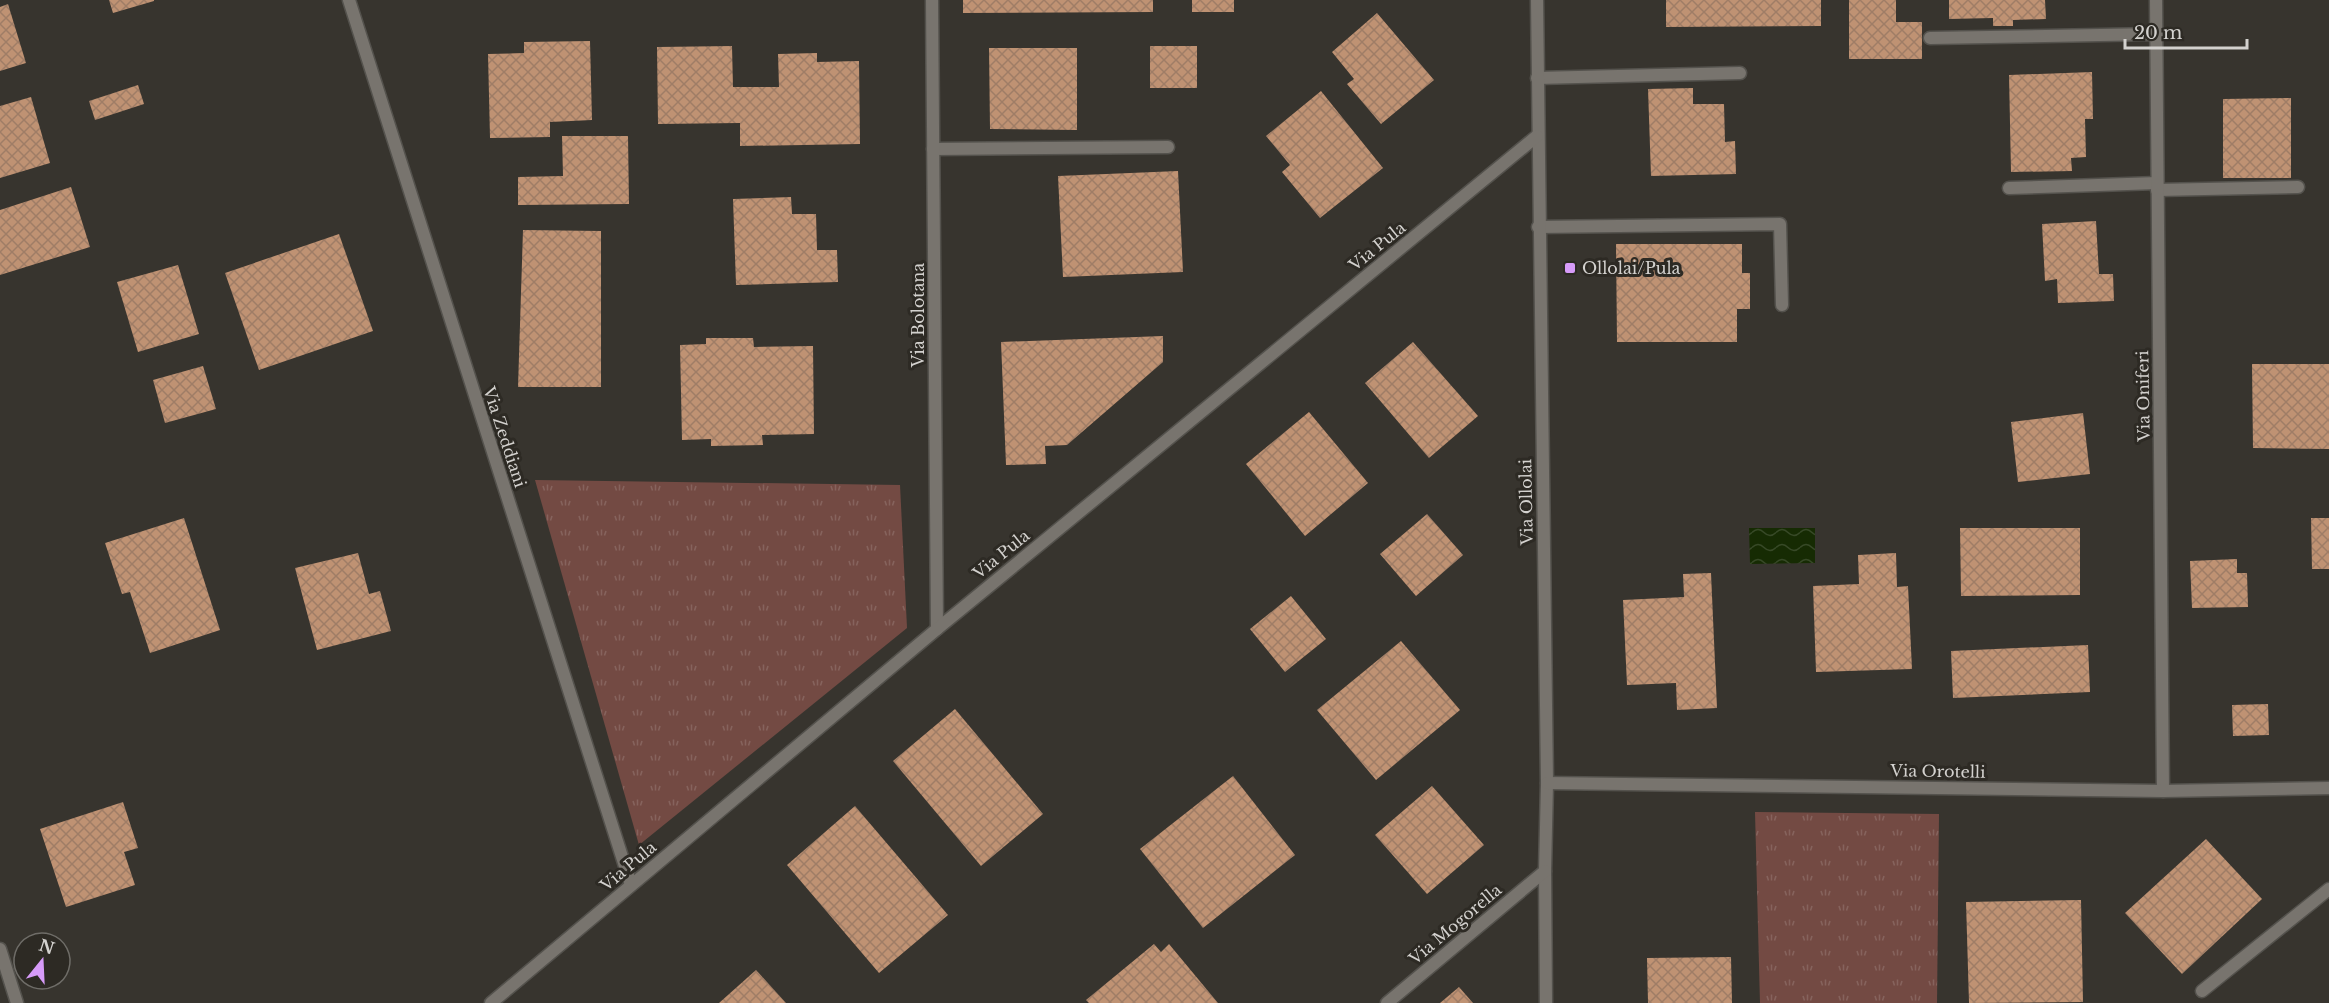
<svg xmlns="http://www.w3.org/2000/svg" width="2329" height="1003" viewBox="0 0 2329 1003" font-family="'Libre Baskerville',serif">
<defs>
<pattern id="grass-tufts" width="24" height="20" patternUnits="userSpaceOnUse" patternTransform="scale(1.5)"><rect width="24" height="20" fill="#734a43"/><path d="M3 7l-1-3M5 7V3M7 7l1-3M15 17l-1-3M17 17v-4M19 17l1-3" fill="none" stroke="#86635d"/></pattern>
<pattern id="water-waves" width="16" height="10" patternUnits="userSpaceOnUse" patternTransform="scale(1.5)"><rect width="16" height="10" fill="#162b03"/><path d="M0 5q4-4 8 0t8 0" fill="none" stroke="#374927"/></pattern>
<pattern id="building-cross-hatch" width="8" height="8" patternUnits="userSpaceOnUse" patternTransform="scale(1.5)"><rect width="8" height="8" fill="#bf9273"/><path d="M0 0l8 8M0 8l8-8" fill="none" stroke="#9f7d66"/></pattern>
</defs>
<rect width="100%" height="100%" fill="#37342e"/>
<g fill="url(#grass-tufts)">
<polygon points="535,480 900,485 907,628 639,845"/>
<polygon points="1755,812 1939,814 1937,1003 1760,1003"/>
</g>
<polygon fill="url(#water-waves)" points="1749,528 1815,528 1815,563 1750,564"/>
<g fill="url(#building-cross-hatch)">
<polygon points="109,0 154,0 154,1 113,13"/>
<polygon points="963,0 1153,0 1153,12 963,13"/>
<rect x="1192" y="0" width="42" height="12"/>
<polygon points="1666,0 1821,0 1821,26 1666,27"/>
<polygon points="1849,0 1896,0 1896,22 1922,22 1922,59 1849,59"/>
<polygon points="1949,0 2045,0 2046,19 2013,20 2013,26 1993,26 1993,18 1949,19"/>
<polygon points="8,4 26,63 0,71 0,7"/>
<polygon points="1377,13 1434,80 1381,124 1347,84 1354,79 1332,52"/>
<polygon points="590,41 592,120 550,122 550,137 490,138 488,54 524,53 524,42"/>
<polygon points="732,46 733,87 779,87 778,54 817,53 817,62 859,61 860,144 740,146 740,123 658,124 657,47"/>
<rect x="1150" y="46" width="47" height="42"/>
<polygon points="989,48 1077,48 1077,130 990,129"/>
<polygon points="2092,72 2093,119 2085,119 2086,157 2071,158 2072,171 2011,172 2009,75"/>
<polygon points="138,85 144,104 95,120 89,101"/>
<polygon points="1693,88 1693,104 1724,104 1725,142 1735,141 1736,174 1651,176 1648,89"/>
<polygon points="1321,91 1383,168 1320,218 1282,172 1290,165 1266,136"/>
<polygon points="31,97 50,163 0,178 0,106"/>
<polygon points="2291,98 2291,178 2223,178 2223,99"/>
<polygon points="562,136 628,136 629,204 518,205 518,177 563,176"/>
<polygon points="1178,171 1183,272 1063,277 1058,176"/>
<polygon points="71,187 90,247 0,275 0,210"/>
<polygon points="791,197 792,214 816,214 817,250 837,250 838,282 736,285 733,199"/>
<polygon points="2096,221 2099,274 2113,274 2114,301 2058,303 2057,279 2045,281 2042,224"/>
<polygon points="523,230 601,231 601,387 518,387"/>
<polygon points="339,234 373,331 259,370 225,273"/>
<polygon points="1616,244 1742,244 1742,273 1750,273 1750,309 1737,309 1737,342 1617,342"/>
<polygon points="178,265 199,334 138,352 117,282"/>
<polygon points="1163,336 1163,362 1067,445 1045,446 1046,464 1006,465 1001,342"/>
<polygon points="706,338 753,338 754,347 813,346 814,434 762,435 763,445 711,446 711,439 682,440 680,345 706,344"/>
<polygon points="1413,342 1478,416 1429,458 1365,383"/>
<polygon points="2252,364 2329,364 2329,449 2253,448"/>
<polygon points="203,366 216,409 165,423 153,380"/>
<polygon points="1309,412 1368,483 1305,536 1246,464"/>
<polygon points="2083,413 2090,474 2018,482 2011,422"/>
<polygon points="1427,514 1463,555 1416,596 1380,554"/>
<polygon points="184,518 220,630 150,653 130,592 122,594 105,543"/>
<polygon points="2311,518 2329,518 2329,569 2312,569"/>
<polygon points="1960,528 2080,528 2080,595 1961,596"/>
<polygon points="358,553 369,594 380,591 391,631 317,650 295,568"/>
<polygon points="1896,553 1897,587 1908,586 1912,669 1816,672 1813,586 1859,584 1858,555"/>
<polygon points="2237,559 2237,573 2247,573 2248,607 2192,608 2190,561"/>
<polygon points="1711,573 1717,708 1677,710 1676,683 1627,685 1623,600 1684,597 1683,574"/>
<polygon points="1291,596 1326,639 1285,672 1250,629"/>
<polygon points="1401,641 1460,710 1376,780 1317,710"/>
<polygon points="2088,645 2090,692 1953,698 1951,651"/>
<polygon points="2268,704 2269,735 2233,736 2232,705"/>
<polygon points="955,709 1043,814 981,866 893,761"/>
<polygon points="1233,776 1295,855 1203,928 1140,849"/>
<polygon points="1432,786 1484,845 1427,894 1375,835"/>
<polygon points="123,802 138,848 124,852 135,885 66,907 40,829"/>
<polygon points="855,806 948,915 879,973 787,865"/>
<polygon points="2206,839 2262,899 2182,974 2125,913"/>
<polygon points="2081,900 2083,1002 1969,1003 1966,902"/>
<polygon points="1154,944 1161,952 1169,944 1218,1003 1089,1003 1086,1000"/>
<polygon points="1731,957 1732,1003 1648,1003 1647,958"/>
<polygon points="756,970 786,1003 719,1003"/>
<polygon points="1459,987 1473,1003 1440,1003"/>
</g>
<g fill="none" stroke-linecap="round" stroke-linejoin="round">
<defs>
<g id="service">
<polyline points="1930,38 2156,34"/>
<polyline points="1537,78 1740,73"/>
<polyline points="933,149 1168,147"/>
<polyline points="2009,188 2157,183"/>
<polyline points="2157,190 2298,187"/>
<polyline points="1538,227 1780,224 1782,305"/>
<polyline points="2202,991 2329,889"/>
</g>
<g id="minor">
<polyline points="349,0 631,885"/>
<polyline points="932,0 937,629"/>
<polyline points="1537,0 1547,783 1545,871 1546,1003"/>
<polyline points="2156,0 2163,791"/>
<polyline points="1547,783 2163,791 2329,788"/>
<polyline points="0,949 17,1003"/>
<polyline points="491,1003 937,629 1537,136"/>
<polyline points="1387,1003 1545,871"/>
</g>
</defs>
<use href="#service" stroke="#54524d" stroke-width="15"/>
<use href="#minor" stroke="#54524d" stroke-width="15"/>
<use href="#service" stroke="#78746e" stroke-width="12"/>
<use href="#minor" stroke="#78746e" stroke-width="12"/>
</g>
<rect fill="#d79bf9" stroke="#2d2a24" stroke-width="2" x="1564" y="262" width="12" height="12" rx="3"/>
<g text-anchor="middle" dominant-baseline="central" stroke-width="6" stroke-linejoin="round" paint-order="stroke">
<g font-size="16" fill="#d3d1ce" stroke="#2d2a24">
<text transform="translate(1377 246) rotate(-39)">Via Pula</text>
<text transform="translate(918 315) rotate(-90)">Via Bolotana</text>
<text transform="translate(2143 396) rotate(-91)">Via Oniferi</text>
<text transform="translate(505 437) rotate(72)">Via Zeddiani</text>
<text transform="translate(1526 502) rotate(-91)">Via Ollolai</text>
<text transform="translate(1001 554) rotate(-39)">Via Pula</text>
<text transform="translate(1938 771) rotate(1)">Via Orotelli</text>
<text transform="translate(628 866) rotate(-40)">Via Pula</text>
<text transform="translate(1455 924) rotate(-40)">Via Mogorella</text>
</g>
<g font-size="16" fill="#d3d1ce" stroke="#2d2a24" text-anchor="start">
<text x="1582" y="268">Ollolai/Pula</text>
</g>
</g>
<g transform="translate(42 961) rotate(18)"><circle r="28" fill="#2d2a24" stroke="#6f6d68" stroke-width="1.5"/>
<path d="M0-4.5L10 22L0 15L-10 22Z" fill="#d79bf9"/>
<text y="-9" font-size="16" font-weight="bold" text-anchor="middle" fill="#d3d1ce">N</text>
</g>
<path d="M2125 39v9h122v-9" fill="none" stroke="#d3d1ce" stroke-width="3"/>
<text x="2134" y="39" font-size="18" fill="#d3d1ce" stroke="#2d2a24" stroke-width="4.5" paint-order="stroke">20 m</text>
</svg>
